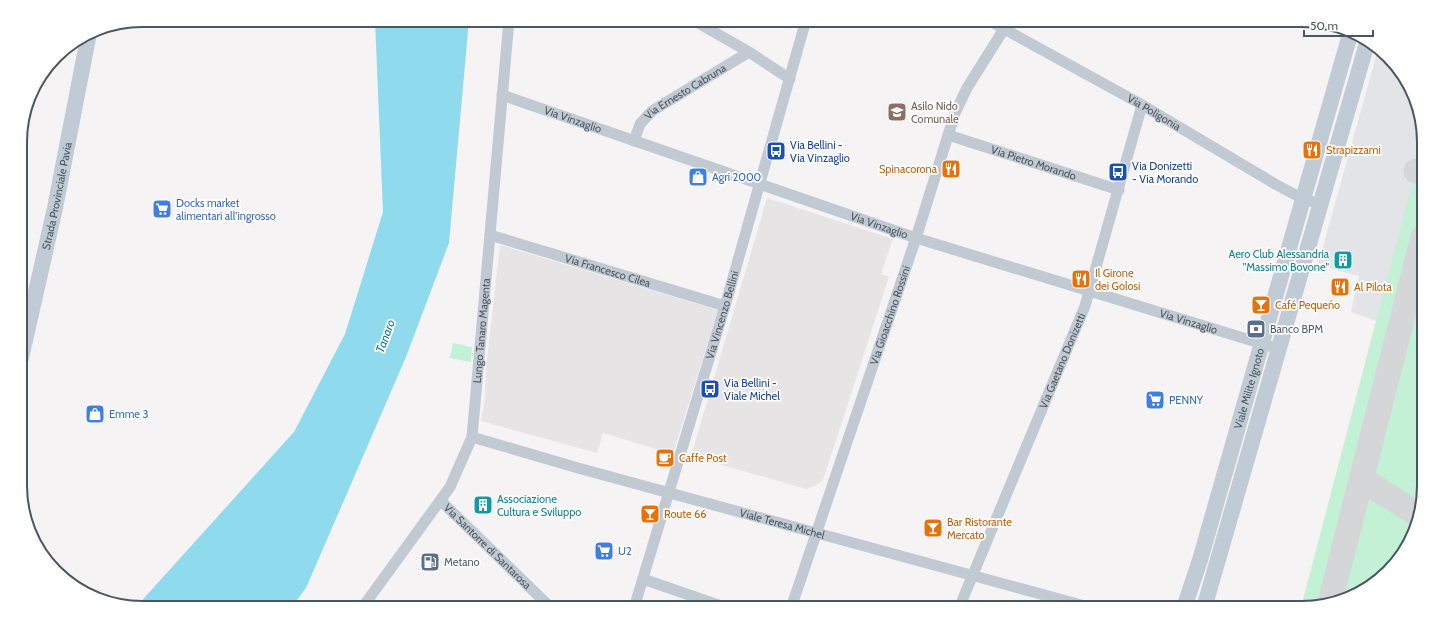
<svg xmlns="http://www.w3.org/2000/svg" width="1444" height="628" viewBox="0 0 1444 628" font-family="Cabin,sans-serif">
<rect width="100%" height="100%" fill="#f5f3f3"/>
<g fill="#e6e4e5">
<polygon points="767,198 893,239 881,274 889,277 823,480 815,486 806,489 691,456"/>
<polygon points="500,245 718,310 673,454 603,433 597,453 481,421 485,400 486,368"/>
</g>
<polygon fill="#e2e4e7" points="1377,53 1399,68 1423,126 1424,486 1415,533 1376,583 1342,601 1301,608 1376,321 1351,312 1359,276 1318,265"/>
<g fill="#c3f1d5">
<polygon points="1423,143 1424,486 1415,533 1376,583 1342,601 1301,608"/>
<polygon points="453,343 472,347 471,362 450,358"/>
</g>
<polygon fill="#90daee" points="375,20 469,20 449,243 406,357 306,588 291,608 136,607 294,432 345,334 383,212"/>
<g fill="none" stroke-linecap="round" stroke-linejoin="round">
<g stroke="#d5d6d8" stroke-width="25">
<polyline points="1416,171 1423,173"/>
<polyline points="1362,479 1418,515"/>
<polyline points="1331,604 1332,594 1423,237"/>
</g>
<g stroke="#c1cad2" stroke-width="11">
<polyline points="693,20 749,52 790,79"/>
<path id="s1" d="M988,20L1137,102L1275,184L1303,199L1321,204"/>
<path id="s2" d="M502,95L916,238L1279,349"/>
<path id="s3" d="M948,135L1119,190"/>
<path id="s4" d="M634,141L640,124L652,111L749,52"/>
<path id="s5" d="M490,235L725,306"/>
<path id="s6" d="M472,437L578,468L1092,608"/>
<path id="s7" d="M441,501L551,608"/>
<polyline points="643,579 727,608"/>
<path id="s8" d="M362,608L450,487L472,437L509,20"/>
<path id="s9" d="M634,608L725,306L806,20"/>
<path id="s10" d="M791,608L916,238L955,113L967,88L1004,29"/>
<path id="s11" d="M959,608L1085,306L1142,105"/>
</g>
<g stroke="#c1cbd6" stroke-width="16">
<path id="s12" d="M21,358L55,208L89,33"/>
<path id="s13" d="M1184,608L1200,560L1351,31"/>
<polyline points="1204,608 1367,43"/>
</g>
</g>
<defs>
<symbol id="school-square" viewBox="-11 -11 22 22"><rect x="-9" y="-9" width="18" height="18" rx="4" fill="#8d6e63" stroke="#fff"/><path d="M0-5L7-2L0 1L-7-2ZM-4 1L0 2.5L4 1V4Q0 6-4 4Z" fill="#fff"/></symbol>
<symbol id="restaurant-square" viewBox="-11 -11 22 22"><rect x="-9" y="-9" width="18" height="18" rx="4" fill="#e8710a" stroke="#fff"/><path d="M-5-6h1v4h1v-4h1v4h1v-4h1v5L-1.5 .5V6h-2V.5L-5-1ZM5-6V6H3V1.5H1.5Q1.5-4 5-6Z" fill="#fff"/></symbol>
<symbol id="bus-square" viewBox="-11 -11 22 22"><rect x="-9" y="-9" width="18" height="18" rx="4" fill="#1a4fb4" stroke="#fff"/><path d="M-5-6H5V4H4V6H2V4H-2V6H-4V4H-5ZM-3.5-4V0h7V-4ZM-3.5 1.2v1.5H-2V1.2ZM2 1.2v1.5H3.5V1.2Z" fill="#fff"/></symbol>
<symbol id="shop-square" viewBox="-11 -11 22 22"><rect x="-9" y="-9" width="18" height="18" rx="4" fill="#3f7fe0" stroke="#fff"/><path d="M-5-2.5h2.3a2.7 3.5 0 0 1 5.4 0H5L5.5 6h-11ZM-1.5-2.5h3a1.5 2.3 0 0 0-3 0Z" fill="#fff"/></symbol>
<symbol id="supermarket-square" viewBox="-11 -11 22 22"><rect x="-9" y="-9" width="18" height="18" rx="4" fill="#3f7fe0" stroke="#fff"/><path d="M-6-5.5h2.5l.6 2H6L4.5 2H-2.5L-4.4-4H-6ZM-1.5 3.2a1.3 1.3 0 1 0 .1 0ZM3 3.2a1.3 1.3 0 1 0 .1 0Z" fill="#fff"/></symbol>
<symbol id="building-square" viewBox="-11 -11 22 22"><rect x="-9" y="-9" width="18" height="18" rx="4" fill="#0f9aa8" stroke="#fff"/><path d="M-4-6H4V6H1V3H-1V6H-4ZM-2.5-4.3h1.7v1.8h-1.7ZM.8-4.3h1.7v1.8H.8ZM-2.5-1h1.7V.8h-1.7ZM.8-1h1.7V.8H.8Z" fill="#fff"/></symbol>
<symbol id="bar-square" viewBox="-11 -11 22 22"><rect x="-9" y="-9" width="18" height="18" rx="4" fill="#e8710a" stroke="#fff"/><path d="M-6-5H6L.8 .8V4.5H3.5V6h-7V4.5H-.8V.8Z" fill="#fff"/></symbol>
<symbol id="bank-square" viewBox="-11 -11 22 22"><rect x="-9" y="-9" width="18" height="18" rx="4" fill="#5c6f8a" stroke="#fff"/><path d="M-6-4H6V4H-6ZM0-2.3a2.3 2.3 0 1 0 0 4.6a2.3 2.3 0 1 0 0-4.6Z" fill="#fff"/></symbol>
<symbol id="cafe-square" viewBox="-11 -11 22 22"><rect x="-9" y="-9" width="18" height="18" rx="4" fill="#e8710a" stroke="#fff"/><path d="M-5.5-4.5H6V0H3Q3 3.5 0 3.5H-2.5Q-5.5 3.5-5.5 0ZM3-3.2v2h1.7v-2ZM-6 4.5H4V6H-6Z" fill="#fff"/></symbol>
<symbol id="fuel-square" viewBox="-11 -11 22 22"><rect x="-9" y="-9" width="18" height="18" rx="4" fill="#5c6f8a" stroke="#fff"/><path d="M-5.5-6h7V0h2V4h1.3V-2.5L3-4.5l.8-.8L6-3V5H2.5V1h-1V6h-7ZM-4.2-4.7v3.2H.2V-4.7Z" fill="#fff"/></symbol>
</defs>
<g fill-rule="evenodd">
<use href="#school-square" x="886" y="101" width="22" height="22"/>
<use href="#restaurant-square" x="1301" y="139" width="22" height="22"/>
<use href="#bus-square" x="765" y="140" width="22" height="22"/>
<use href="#restaurant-square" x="940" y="158" width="22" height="22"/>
<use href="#bus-square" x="1107" y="161" width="22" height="22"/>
<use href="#shop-square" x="687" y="166" width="22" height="22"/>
<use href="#supermarket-square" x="151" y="198" width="22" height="22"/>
<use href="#building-square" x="1332" y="249" width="22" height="22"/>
<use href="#restaurant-square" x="1070" y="268" width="22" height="22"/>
<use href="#restaurant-square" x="1329" y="276" width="22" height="22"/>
<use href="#bar-square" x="1250" y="294" width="22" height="22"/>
<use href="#bank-square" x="1245" y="318" width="22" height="22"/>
<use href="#bus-square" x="699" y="378" width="22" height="22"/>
<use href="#supermarket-square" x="1144" y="389" width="22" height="22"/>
<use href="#shop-square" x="84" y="403" width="22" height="22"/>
<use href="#cafe-square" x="654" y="447" width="22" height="22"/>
<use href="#building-square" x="472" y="494" width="22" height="22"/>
<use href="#bar-square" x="639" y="503" width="22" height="22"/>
<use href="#bar-square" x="922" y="517" width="22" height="22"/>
<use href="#supermarket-square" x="593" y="540" width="22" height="22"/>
<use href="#fuel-square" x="419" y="551" width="22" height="22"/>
</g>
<g text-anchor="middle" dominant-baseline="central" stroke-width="3.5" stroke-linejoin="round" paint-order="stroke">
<g font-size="11" fill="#4a5661" stroke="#fff">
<text stroke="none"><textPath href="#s4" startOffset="74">Via Ernesto Cabruna</textPath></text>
<text stroke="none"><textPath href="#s1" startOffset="190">Via Poligonia</textPath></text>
<text stroke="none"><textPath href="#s2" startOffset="75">Via Vinzaglio</textPath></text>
<text stroke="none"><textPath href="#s3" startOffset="90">Via Pietro Morando</textPath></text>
<text stroke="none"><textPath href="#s12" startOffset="166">Strada Provinciale Pavia</textPath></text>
<text stroke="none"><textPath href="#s2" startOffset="399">Via Vinzaglio</textPath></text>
<text stroke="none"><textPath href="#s5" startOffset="123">Via Francesco Cilea</textPath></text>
<text stroke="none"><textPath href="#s9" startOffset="306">Via Vincenzo Bellini</textPath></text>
<text stroke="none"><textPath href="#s10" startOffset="309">Via Gioacchino Rossini</textPath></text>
<text stroke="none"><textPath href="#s2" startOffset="723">Via Vinzaglio</textPath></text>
<text stroke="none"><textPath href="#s8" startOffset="311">Lungo Tanaro Magenta</textPath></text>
<text stroke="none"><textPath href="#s11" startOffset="268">Via Gaetano Donizetti</textPath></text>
<text stroke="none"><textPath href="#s13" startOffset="229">Viale Milite Ignoto</textPath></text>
<text stroke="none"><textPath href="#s6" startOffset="322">Viale Teresa Michel</textPath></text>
<text stroke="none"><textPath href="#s7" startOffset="65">Via Santorre di Santarosa</textPath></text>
</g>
<g font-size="11" fill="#785e54" stroke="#fff" text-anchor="start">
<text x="911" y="106">Asilo Nido<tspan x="911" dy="13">Comunale</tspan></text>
</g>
<g font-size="11" fill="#164399" stroke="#fff" text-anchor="start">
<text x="790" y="145">Via Bellini -<tspan x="790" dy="13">Via Vinzaglio</tspan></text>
<text x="1132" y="166">Via Donizetti<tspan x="1132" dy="13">- Via Morando</tspan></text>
<text x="724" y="383">Via Bellini -<tspan x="724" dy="13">Viale Michel</tspan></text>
</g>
<g font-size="11" fill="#c56008" stroke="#fff" text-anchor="start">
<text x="1326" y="150">Strapizzami</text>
<text x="937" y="169" text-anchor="end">Spinacorona</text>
<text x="1095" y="273">Il Girone<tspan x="1095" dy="13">dei Golosi</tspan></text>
<text x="1354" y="287">Al Pilota</text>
<text x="1275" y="305">Café Pequeńo</text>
<text x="679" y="458">Caffe Post</text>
<text x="664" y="514">Route 66</text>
<text x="947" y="522">Bar Ristorante<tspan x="947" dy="13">Mercato</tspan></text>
</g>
<g font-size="11" fill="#366cbe" stroke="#fff" text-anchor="start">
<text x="712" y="177">Agri 2000</text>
<text x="176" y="203">Docks market<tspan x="176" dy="13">alimentari all'ingrosso</tspan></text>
<text x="1169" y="400">PENNY</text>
<text x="109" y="414">Emme 3</text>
<text x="618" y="551">U2</text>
</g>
<g font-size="11" fill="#0d838f" stroke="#fff" text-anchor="end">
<text x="1329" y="254">Aero Club Alessandria<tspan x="1329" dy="13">"Massimo Bovone"</tspan></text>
<text x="497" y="499" text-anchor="start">Associazione<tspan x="497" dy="13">Cultura e Sviluppo</tspan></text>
</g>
<g font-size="11" fill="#4e5e75" stroke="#fff" text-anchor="start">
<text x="1270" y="329">Banco BPM</text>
<text x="444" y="562">Metano</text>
</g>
<g font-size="12" font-style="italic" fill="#0c7c9b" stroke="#fff">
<text transform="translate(385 336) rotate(-70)">Tanaro</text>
</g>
</g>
<path d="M0 0H1444V628H0ZM142 27H1302A115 115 0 0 1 1417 142V486A115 115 0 0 1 1302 601H142A115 115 0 0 1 27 486V142A115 115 0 0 1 142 27Z" fill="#fff" fill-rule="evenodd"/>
<path fill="none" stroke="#4a5661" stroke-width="2" d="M142 27H1302A115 115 0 0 1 1417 142V486A115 115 0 0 1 1302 601H142A115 115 0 0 1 27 486V142A115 115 0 0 1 142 27Z"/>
<path d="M1304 30v6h69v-6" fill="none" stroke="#4a5661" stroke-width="2"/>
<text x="1310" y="30" font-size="12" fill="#4a5661" stroke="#ffffff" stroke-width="3" paint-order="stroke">50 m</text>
</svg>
